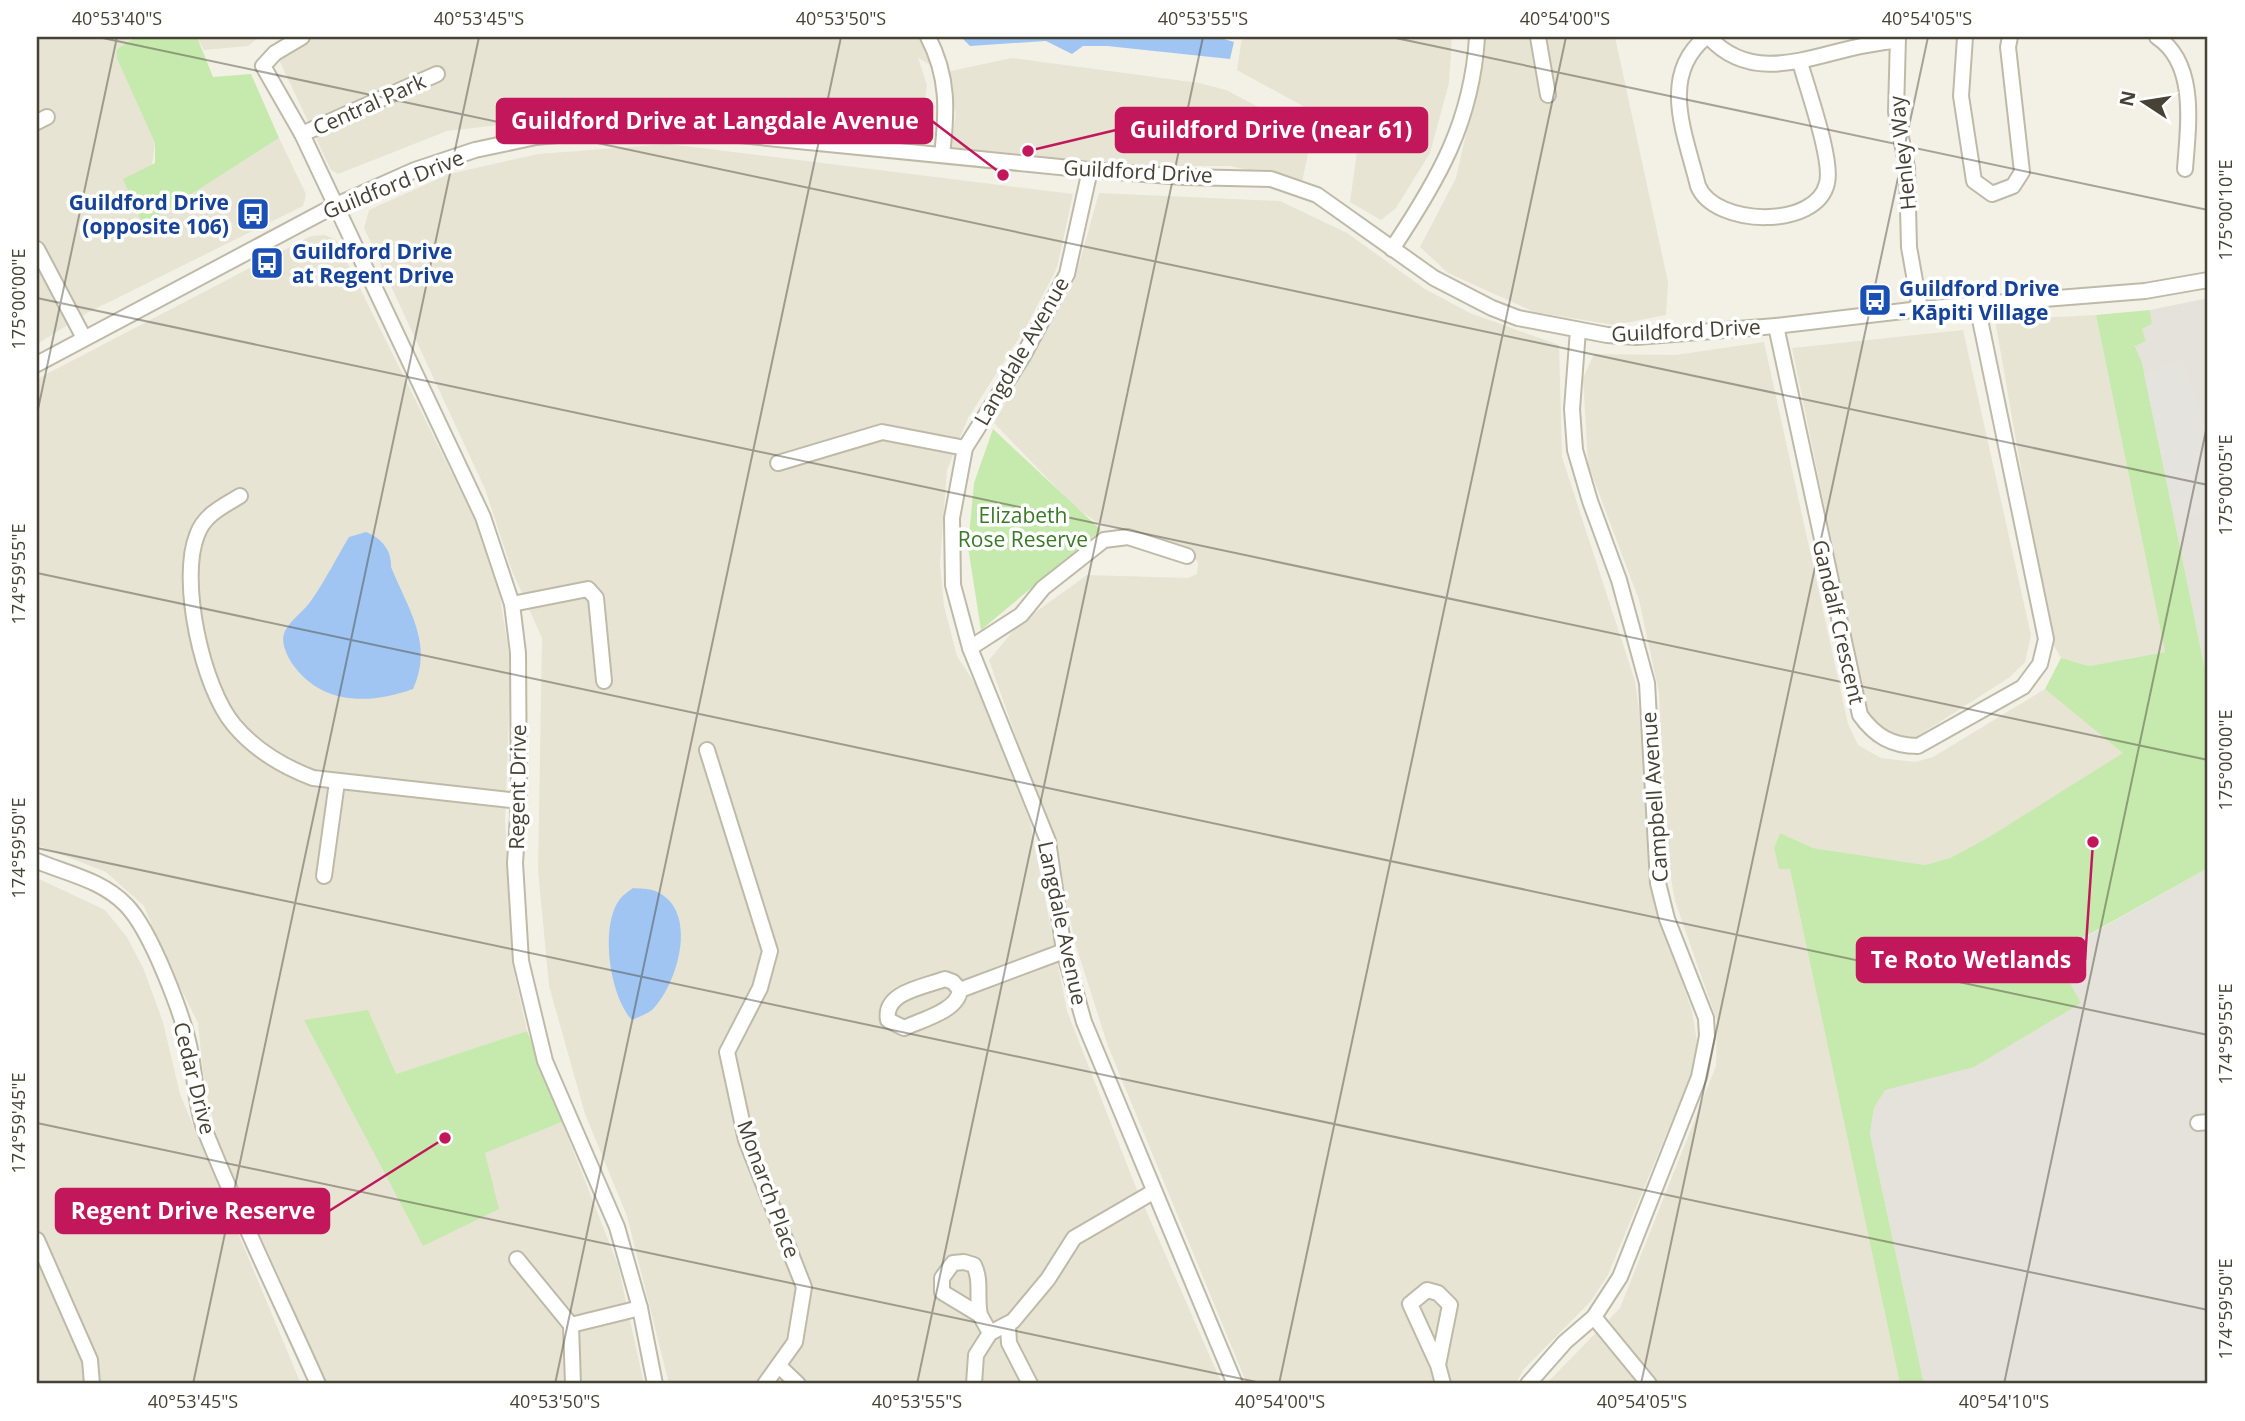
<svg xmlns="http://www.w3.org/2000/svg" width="2245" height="1421" viewBox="0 0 2245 1421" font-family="'Open Sans',sans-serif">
<rect width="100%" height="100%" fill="#f3f1e6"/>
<g fill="#e7e4d4">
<polygon points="37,37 136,37 117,49 117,59 155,143 144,224 279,138 306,194 303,206 89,312 37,344"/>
<polygon points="197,37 260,37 248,46 204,50"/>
<polygon points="299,37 931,37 946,72 1012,58 1199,83 1226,90 1312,135 1302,182 1230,166 1091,166 950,153 956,113 946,73 918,58 927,85 920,138 701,118 587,115 447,131 338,174 331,170 279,60 280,54"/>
<polygon points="1242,37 1452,37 1449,83 1430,153 1396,208 1381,220 1350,202 1359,137 1237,70"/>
<polygon points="1483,37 1615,37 1668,282 1666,315 1614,325 1534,312 1448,273 1420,247 1456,178 1483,59"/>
<polygon points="668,144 1073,194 1057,268 1026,327 968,418 947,470 940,564 944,606 957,656 979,690 1030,821 1067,1011 1135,1185 1222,1384 669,1384 627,1216 585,1114 549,986 538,870 542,638 512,571 485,489 364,228 369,210 449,174 538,154"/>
<polygon points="1099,193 1280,201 1347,233 1425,289 1470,313 1559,345 1562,457 1635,681 1644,746 1650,886 1692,1011 1697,1042 1695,1064 1687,1084 1608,1275 1591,1301 1523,1370 1516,1384 1247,1384 1108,1046 1076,946 1053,843 989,660 1019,624 1087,575 1188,578 1197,574 1198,563 1189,549 1095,521 1075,507 994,423 1074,282"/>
<polygon points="325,235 336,240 478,526 498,584 511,667 505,821 513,967 527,1031 396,1074 305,1020 485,1153 562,1122 618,1265 644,1384 327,1384 218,1141 204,1082 198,1023 164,955 144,906 106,872 37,845 37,379 311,236"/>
<polygon points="2096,315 2165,652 2089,666 2061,658 2051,641 1995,320"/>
<polygon points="1963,330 2031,635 2025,662 2010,677 1910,741 1896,740 1868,718 1792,348"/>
<polygon points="1764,342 1848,724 1858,745 1881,758 1915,762 1933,757 2045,689 2124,753 1989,837 1950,858 1925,865 1813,848 1780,833 1774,848 1779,868 1790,868 1900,1384 1546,1384 1620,1308 1716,1066 1717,1021 1675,901 1667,856 1659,693 1639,600 1588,464 1583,378 1594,354 1676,355"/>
<polygon points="37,878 105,910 127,937 144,970 163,1022 180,1094 301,1384 37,1384"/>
</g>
<g fill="#e5e2db">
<polygon points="2208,298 2208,684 2142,362 2135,345 2146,341 2142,329 2152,324 2150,310"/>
<polygon points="2208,868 2208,1384 1924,1384 1870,1134 1874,1108 1884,1090 2081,1003 2054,955"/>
</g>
<g fill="#c6e9ad">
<polygon points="136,37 197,37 213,77 251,74 279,138 143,225 123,179 155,163 155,143 117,59 117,49"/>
<polygon points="2150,310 2152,324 2142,329 2146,341 2135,346 2142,362 2208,684 2208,868 2054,954 2081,1003 1974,1067 1885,1090 1874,1108 1870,1134 1924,1384 1900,1384 1790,869 1779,869 1774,848 1780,833 1813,848 1925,865 1950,858 1989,837 2123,753 2045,689 2061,658 2089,666 2165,652 2096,315"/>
<polygon points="993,429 1101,530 981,630 968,547 974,483"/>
<polygon points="368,1010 396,1074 527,1031 562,1122 485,1153 499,1209 423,1246 304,1020"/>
</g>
<polygon fill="#e4e3de" points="2181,359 2208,429 2208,511 2175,522 2144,374"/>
<g fill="#a0c5f2">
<polygon points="961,37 1217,37 1234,42 1230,59 1107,46 1083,46 1072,54 1046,41 970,46"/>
<path d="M366,532C381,538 392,550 391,567C408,609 434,644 413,689C368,705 320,705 291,662C286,653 280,641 285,631C291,619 306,610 313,598C326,579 337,557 349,537Z"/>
<path d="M633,888C640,889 648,888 655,891C700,909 678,984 652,1010C647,1014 638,1017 632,1020C610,997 599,926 620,899C623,895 629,891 633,888Z"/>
</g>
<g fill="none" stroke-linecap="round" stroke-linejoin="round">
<defs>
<g id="minor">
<polyline points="302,37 275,53 263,66 302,134 483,517 512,604 518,653 519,801 515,863 521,961 545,1061 617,1227 640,1308 655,1384"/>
<path d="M928,37C949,77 947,112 942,155"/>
<polyline points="1538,37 1548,95"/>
<path d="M1706,37C1658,76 1686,136 1698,186C1715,227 1817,229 1827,183C1833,160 1807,88 1800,62"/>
<path d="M1709,37C1747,79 1797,62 1844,50C1862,45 1880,43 1897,40"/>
<polyline points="1898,37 1896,112 1907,168 1909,247 1920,309"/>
<polyline points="1965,37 1961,96 1974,181 1992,194 2013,186 2022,172 2008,47 2010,37"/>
<path d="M2157,37C2198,64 2188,127 2185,169"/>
<polyline points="37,122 47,117"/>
<polyline points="302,134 437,74"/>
<polyline points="1090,170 1067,274 1023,356 965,448 952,518 953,585 970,648 1048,841 1064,951 1084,1022 1235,1384"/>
<polyline points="37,249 84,338"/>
<path d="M1392,249C1438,180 1472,122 1477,37"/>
<path d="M1776,326L1860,715C1875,736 1892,746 1918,746L2023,687L2040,664L2046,639L1977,305"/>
<polyline points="37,364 334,206 415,170 475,150 536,137 612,130 688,130 1090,170 1184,177 1271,179 1317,195 1434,278 1492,308 1518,318 1607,335 1636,337 1776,326 1920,309 2145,291 2208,280"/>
<polyline points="778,463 882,432 965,448"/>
<path d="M240,496C223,506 204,515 197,535C179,580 202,687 234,725C254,749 284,767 313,778L519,801"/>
<polyline points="512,604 588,589 596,598 604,681"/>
<polyline points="970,648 1021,615 1043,588 1104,540 1128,537 1187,556"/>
<polyline points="707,750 770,951 760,988 727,1052 746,1140 804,1287 795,1342 765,1384"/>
<path d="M37,861C68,874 102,880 126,905C151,930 185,1019 191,1055C195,1078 196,1106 204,1128C238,1214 280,1299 318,1384"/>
<polyline points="324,876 337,782"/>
<path d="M960,990L953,982L945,979C924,987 883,992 888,1020L904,1028C921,1020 958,1011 960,990L1064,951"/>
<polyline points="2198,1123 2208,1122"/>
<polyline points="37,1240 90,1360 92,1384"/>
<polyline points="517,1259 571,1325 640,1308"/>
<path d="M980,1315C976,1297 982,1282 974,1265L964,1262L953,1263L942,1278V1292L980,1315L990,1333"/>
<polyline points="1594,1317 1649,1384"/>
<polyline points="571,1325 573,1384"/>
<polyline points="1008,1326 1009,1343 1030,1384"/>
<polyline points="1438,1365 1450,1305 1438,1293 1427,1290 1410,1304 1438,1365 1443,1384"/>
<polyline points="780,1367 798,1384"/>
<polyline points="974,1384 976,1355 990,1333 1013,1321 1048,1279 1074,1238 1153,1192"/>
<polyline points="1528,1384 1565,1342 1594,1317 1620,1277 1699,1077 1707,1036 1706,1018 1667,919 1658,883 1647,683 1619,580 1590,501 1575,450 1572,409 1578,330"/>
</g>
</defs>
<use href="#minor" stroke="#bfbaa8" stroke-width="18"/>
<use href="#minor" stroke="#fff" stroke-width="14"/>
</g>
<path fill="none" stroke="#464235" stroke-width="2" stroke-opacity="0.45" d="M98,37L2208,485M1391,37L2208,210M37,298L2208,760M37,414L117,37M37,573L2208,1035M37,848L2208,1310M37,1123L1266,1384M193,1384L479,37M555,1384L841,37M917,1384L1203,37M1279,1384L1566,37M1641,1384L1928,37M2004,1384L2208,421"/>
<defs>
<symbol id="bus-square" viewBox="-11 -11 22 22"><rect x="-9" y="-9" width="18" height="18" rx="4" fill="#1a4fb4" stroke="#fff"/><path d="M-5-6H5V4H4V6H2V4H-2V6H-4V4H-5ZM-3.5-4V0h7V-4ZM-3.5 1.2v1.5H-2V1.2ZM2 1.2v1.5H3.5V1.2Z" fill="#fff"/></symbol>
</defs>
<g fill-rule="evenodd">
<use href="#bus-square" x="234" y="195" width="38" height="38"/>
<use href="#bus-square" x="248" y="244" width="38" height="38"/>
<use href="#bus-square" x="1856" y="281" width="38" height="38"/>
</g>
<g text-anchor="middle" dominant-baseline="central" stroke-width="7" stroke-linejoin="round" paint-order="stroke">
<g font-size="21" fill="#464235" stroke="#fff">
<text transform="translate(369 104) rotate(-24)">Central Park</text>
<text transform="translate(1902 153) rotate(-96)">Henley Way</text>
<text transform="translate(1138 171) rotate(3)">Guildford Drive</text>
<text transform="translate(393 184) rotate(-22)">Guildford Drive</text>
<text transform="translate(1686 330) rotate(-3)">Guildford Drive</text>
<text transform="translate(1021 351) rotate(-60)">Langdale Avenue</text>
<text transform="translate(1839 622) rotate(77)">Gandalf Crescent</text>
<text transform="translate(517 787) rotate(-89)">Regent Drive</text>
<text transform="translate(1654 797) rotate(-94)">Campbell Avenue</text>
<text transform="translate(1063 923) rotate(78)">Langdale Avenue</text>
<text transform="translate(195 1078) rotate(76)">Cedar Drive</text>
<text transform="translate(769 1189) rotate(70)">Monarch Place</text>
</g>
<g font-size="21" font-weight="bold" fill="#164399" stroke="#fff" text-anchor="start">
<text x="229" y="202" text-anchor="end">Guildford Drive<tspan x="229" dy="24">(opposite 106)</tspan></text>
<text x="292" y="251">Guildford Drive<tspan x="292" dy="24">at Regent Drive</tspan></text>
<text x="1899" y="288">Guildford Drive<tspan x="1899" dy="24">- Kāpiti Village</tspan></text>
</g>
<g font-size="21" fill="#3a7a27" stroke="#fff">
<text x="1023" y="515">Elizabeth<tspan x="1023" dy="24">Rose Reserve</tspan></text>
</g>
</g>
<path fill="none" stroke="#c2185b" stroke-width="2.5" d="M1003 175L932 121M1028 151L1116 130M2093 842L2085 960M445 1138L329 1211"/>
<g fill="#c2185b" stroke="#fff" stroke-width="2.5">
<circle cx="1003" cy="175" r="7"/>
<circle cx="1028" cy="151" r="7"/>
<circle cx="2093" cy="842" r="7"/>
<circle cx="445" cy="1138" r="7"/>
</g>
<g fill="#c2185b" stroke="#c2185b" stroke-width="2.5">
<rect x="497" y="99" width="435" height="44" rx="7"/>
<rect x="1116" y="108" width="311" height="44" rx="7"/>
<rect x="1857" y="938" width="228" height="44" rx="7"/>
<rect x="56" y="1189" width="273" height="44" rx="7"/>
</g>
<g font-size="23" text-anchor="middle" font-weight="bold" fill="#fff">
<text x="715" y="129">Guildford Drive at Langdale Avenue</text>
<text x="1271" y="138">Guildford Drive (near 61)</text>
<text x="1971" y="968">Te Roto Wetlands</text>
<text x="193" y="1219">Regent Drive Reserve</text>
</g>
<rect width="2245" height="1421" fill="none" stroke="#ffffff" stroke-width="77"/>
<g transform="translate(2144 102) rotate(282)" stroke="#ffffff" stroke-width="5" paint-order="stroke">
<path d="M0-5L12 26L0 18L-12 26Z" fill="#464235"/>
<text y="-10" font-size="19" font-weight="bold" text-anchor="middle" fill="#464235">N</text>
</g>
<rect x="38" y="38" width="2168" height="1344" fill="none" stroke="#464235" stroke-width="2.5"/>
<g font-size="18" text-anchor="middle" fill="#464235">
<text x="117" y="25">40°53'40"S</text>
<text x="479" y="25">40°53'45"S</text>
<text x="841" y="25">40°53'50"S</text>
<text x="1203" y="25">40°53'55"S</text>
<text x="1565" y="25">40°54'00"S</text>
<text x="1927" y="25">40°54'05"S</text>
<text transform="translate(2226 210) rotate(-90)" y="6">175°00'10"E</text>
<text transform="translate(19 299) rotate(-90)" y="6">175°00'00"E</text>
<text transform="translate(2226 485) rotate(-90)" y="6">175°00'05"E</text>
<text transform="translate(19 574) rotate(-90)" y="6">174°59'55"E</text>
<text transform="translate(2226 760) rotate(-90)" y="6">175°00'00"E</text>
<text transform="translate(19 848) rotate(-90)" y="6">174°59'50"E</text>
<text transform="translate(2226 1034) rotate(-90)" y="6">174°59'55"E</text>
<text transform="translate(19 1123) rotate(-90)" y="6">174°59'45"E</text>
<text transform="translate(2226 1309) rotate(-90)" y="6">174°59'50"E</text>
<text x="193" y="1408">40°53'45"S</text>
<text x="555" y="1408">40°53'50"S</text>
<text x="917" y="1408">40°53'55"S</text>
<text x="1280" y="1408">40°54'00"S</text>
<text x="1642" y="1408">40°54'05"S</text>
<text x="2004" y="1408">40°54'10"S</text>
</g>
</svg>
